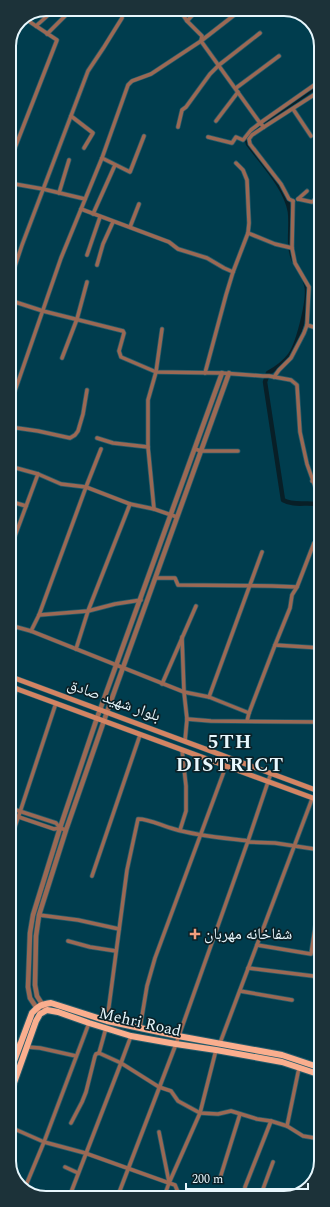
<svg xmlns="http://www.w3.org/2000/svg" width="330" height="1207" viewBox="0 0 330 1207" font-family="Spectral,'Noto Naskh Arabic',serif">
<rect width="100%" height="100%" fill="#003d4e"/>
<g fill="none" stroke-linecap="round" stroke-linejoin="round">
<g stroke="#081f27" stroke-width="4.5">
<path d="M294,261C287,244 292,230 290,212C286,188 262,163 248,144L247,140L250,133L320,84"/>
<path d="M305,282C312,293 298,344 290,355C284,363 277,368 268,373L265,382L283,500C295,507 308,501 321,505"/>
</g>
<defs>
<g id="minor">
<polyline points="179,9 187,21 202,36 201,41 260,123 264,127"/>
<polyline points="187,21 198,9"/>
<polyline points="36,26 55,9"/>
<polyline points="47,34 67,14"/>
<polyline points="236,88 279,56"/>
<polyline points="293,109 311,136"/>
<polyline points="71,116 93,133 84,148"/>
<polyline points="216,121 238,92"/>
<polyline points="178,127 182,110 186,107 210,74 219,65 260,33"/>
<polyline points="208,137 232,143 236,137 243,140 251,130 260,123 320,81"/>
<polyline points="102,158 130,172 144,136"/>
<polyline points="9,163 57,40 24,18"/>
<polyline points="9,183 43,189 85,199"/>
<polyline points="59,193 69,160"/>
<polyline points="298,199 312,202 320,195"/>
<polyline points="298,199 307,191"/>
<polyline points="293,201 289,199 281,184 250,144 249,139 252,135 264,127 320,91"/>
<polyline points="81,209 169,242 178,249 207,258 224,268 233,272"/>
<polyline points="93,214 115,165"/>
<polyline points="130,227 139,204"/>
<polyline points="248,233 275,244 292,248"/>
<polyline points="87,255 100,217"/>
<polyline points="97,265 103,244 113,222"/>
<polyline points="9,284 22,245 88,71 104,47 122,18"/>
<polyline points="9,300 43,311 123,331 124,333 119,351 121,357 156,372 222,373 263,376 269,376 291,380 297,385 300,432 307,464 321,503"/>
<polyline points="307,325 320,329"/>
<polyline points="62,358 77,319 87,282"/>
<polyline points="205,373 226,295 233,272 248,233 249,223 247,180 243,170 236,163"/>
<polyline points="274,377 279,370 291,358 304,333 307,325 309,287 295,263 292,248 293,201"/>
<polyline points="9,408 61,258 102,158 128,85 132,81 151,74 201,41 242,9"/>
<polyline points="9,425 17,428 38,431 70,438 75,435 78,431 83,414 87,390"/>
<polyline points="97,438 113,443 148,447"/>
<polyline points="195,449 201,451 238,451"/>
<polyline points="9,466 38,474 61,484 86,487 130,504 154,509 177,517"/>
<polyline points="312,481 321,479"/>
<polyline points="9,501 26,506"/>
<polyline points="154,509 148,447 148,400 156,372 162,329"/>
<polyline points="9,552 38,474"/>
<polyline points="156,578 175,578 178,585 272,586 297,587"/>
<polyline points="39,615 88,611 115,604 141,600"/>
<polyline points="9,625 31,631 184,692 209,697 249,713"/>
<polyline points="31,631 39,615 86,487 101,449"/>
<polyline points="182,637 184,692 187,719 185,741"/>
<polyline points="275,645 321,648"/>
<polyline points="76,649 88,611 130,504"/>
<polyline points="162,684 196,606"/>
<polyline points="209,697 262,552"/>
<polyline points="9,709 17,688"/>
<polyline points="187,719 211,721 321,722"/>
<polyline points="247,721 249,713 275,645 290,608 292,595 297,587 314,543"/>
<polyline points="10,808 56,823 60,828 66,830"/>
<polyline points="10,814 54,829 60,828"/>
<polyline points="180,830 186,811 186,786 182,750"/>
<polyline points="10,841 20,812 56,703"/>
<polyline points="248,842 275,843 321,850"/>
<polyline points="92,876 140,735"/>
<polyline points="39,915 78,920 119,929"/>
<polyline points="68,941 90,947 116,951"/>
<polyline points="257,945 311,954 321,889"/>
<polyline points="248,968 321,977"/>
<polyline points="240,991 292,1000"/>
<path d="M107,1021L127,870L138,819C150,819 162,826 174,829C198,836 224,838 248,841"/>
<polyline points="140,1028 147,986 155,958 226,766"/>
<polyline points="10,1042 20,1045"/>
<polyline points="220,1043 312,799"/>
<polyline points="27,1047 40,1048 76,1056"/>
<polyline points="99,1053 106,1028"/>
<polyline points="71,1123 82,1102 86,1092 95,1056 96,1054 99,1053 121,1063 159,1087 171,1091 178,1101 200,1113 218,1114 231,1111 257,1119 271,1121 287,1126 303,1136 321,1139"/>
<polyline points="287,1126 299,1068"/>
<polyline points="10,1127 44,1142 85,1153 169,1183 175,1185 180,1197"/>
<polyline points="159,1132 169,1182"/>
<polyline points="65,1167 78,1173"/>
<polyline points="221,1175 240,1114"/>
<polyline points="24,1190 44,1142 89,1023"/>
<polyline points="198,1194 208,1197"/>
<polyline points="70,1195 121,1063 131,1036"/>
<polyline points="164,1197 169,1183 200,1113 216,1050"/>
<polyline points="245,1197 245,1187 271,1121"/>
<polyline points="260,1197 273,1162"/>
<polyline points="117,1198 176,1044 248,841 271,773"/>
</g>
<g id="tertiary">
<polyline points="44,1007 37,996 35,985 36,936 39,915 66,830 107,712 229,373"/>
<polyline points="38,1010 30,998 28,987 30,933 33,915 60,828 97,718 222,373"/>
</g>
<g id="secondary">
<polyline points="9,676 321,792"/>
<polyline points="9,686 321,801"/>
</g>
<g id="trunk">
<path d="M10,1072L32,1013C38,1006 42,1004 51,1003L107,1021L178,1036L282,1055L321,1068"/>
<polyline points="10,1094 36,1021 40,1014 47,1010 58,1012 89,1023 131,1036 176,1044 216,1050 282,1062 321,1075"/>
</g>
</defs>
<use href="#minor" stroke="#255b6a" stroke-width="5"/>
<use href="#tertiary" stroke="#255b6a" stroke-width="6"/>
<use href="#secondary" stroke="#255b6a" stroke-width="6"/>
<use href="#trunk" stroke="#255b6a" stroke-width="8"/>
<use href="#minor" stroke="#9b6954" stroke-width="3.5"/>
<use href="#tertiary" stroke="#9b6954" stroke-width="4.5"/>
<use href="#secondary" stroke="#d38463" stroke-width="5"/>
<use href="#trunk" stroke="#faae8e" stroke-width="6"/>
</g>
<path fill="#f2a07f" stroke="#0a2128" stroke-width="1.5" d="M193 928h4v4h4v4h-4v4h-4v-4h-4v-4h4z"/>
<g text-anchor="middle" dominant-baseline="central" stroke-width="3.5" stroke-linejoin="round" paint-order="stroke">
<g font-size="16" fill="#e7f7fd" stroke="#0a2128">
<text transform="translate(114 700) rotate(20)">بلوار شهید صادق</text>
<text transform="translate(140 1022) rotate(13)">Mehri Road</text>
</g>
<g font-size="16" fill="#e7f7fd" stroke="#0a2128" text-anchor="start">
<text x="204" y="934">شفاخانه مهربان</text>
</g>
<g font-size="20" font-weight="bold" letter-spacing="1" fill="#e7f7fd" stroke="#0a2128">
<text x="230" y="742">5TH<tspan x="230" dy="23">DISTRICT</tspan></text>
</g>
</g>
<path d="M0 0H330V1207H0ZM46 16H284A30 30 0 0 1 314 46V1161A30 30 0 0 1 284 1191H46A30 30 0 0 1 16 1161V46A30 30 0 0 1 46 16Z" fill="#1c3239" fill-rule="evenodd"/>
<path fill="none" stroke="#e7f7fd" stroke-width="2" d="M46 16H284A30 30 0 0 1 314 46V1161A30 30 0 0 1 284 1191H46A30 30 0 0 1 16 1161V46A30 30 0 0 1 46 16Z"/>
<path d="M186 1183v6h122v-6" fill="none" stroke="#e7f7fd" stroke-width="2"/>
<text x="192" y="1183" font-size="12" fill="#e7f7fd" stroke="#0a2128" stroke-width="3" paint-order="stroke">200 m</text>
</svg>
